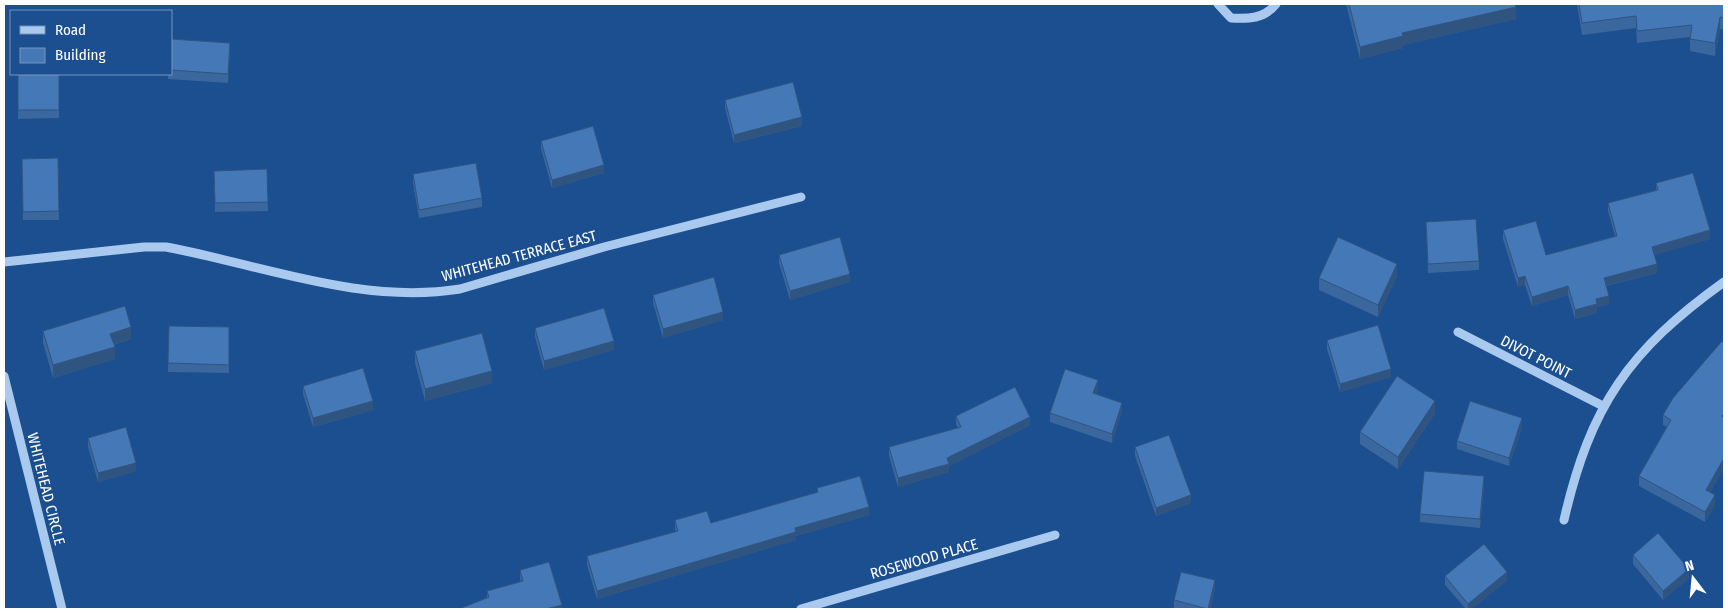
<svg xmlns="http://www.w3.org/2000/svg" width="1728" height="613" viewBox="0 0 1728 613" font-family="'Fira Sans Condensed',sans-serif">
<rect width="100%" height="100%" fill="#1b4f8f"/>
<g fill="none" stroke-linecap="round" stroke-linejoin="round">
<g stroke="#a9c9ee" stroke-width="9">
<path d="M1218,4L1231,18C1248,19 1264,19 1276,4"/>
<path d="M4,262L144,247H166C262,265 361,305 460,289L604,247L801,197"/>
<polyline points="1458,332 1603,406"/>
<polyline points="4,376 62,609"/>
<path d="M1564,520C1590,406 1629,350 1724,282"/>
<polyline points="801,609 1055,535"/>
</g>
</g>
<g fill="#3a679d">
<polygon points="1346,4 1515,4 1516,19 1403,45 1403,48 1360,59"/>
<polygon points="1577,4 1724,4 1724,30 1720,29 1715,56 1690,51 1690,37 1637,43 1636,28 1582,35"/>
<polygon points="171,39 230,52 228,83 168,79 168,74 171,74"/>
<polygon points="18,74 59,74 59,118 18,119"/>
<polygon points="725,100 802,126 734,143 725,108"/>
<polygon points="541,141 604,173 552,188 541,149"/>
<polygon points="58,158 59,220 23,220 22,159"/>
<polygon points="267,169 268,211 215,212 214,171"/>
<polygon points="413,174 482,198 482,207 419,218 413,183"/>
<polygon points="1656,183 1710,239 1654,255 1657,273 1606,286 1609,304 1597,307 1597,313 1575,319 1568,295 1532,306 1525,285 1518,287 1503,239 1503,230 1546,255 1615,236 1608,211 1608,203 1656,190"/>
<polygon points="1426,222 1479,261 1479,270 1428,273"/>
<polygon points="779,255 850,282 790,300 779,263"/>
<polygon points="1397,276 1378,317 1319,290 1319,278"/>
<polygon points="653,295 723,320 663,338 653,303"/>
<polygon points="169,326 229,327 229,373 168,372"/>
<polygon points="535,328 614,350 544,370 535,337"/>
<polygon points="43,331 131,339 114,345 115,359 53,378 43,343"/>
<polygon points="1327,340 1391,377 1340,392 1327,349"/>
<polygon points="1724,344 1724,467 1710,493 1715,505 1705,522 1639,486 1639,476 1667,427 1663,425 1663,415"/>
<polygon points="415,351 492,383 425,401 415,363"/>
<polygon points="303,386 373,410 313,427 303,394"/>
<polygon points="1098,389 1096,394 1122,411 1112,443 1050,422 1050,413"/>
<polygon points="1435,413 1398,469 1360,444 1360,432"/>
<polygon points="956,416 1030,425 949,466 949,472 898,487 889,456 889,447 958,428 956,425"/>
<polygon points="1522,427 1509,466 1457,449 1457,441"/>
<polygon points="88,438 136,471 98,482 88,447"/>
<polygon points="1135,447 1191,503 1156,516 1135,456"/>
<polygon points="1484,485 1480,528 1420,522 1420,514"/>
<polygon points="817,488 869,515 796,536 796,540 597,599 587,565 587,556 676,532 675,529 675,520 711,523 817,492"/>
<polygon points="1633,555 1689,578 1663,600 1633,564"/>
<polygon points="520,570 562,609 487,598 487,591 521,582 520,579"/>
<polygon points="1445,576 1507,580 1472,609 1466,609 1445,585"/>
<polygon points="1215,589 1210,609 1174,609 1174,600"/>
</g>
<g fill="#305480">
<polygon points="1516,7 1516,19 1403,45 1403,48 1360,59 1360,47 1402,33"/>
<polygon points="1720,17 1720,29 1715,56 1715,43"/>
<polygon points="230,43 230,52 228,83 228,74"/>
<polygon points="802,117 802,126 734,143 734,135"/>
<polygon points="604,165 604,173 552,188 552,180"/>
<polygon points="1710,230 1710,239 1652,256 1652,247"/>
<polygon points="1397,264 1397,276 1378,317 1378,305"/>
<polygon points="1657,264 1657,273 1604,286 1604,278"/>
<polygon points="850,274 850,282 790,300 790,291"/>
<polygon points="1525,276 1525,285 1518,287 1518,278"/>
<polygon points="1568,286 1568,295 1532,306 1532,297"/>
<polygon points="1609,296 1609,304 1597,307 1597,313 1575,319 1575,310 1596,299"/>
<polygon points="723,312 723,320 663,338 663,329"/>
<polygon points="131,327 131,339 110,346 110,334"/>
<polygon points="614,341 614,350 544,370 544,361"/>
<polygon points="115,347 115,359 53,378 53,365"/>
<polygon points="1391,369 1391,377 1340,392 1340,384"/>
<polygon points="492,371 492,383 425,401 425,389"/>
<polygon points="1098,380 1098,389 1093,402 1093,393"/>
<polygon points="373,401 373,410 313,427 313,418"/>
<polygon points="1435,401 1435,413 1398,469 1398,457"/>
<polygon points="1122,403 1122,411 1112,443 1112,434"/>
<polygon points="1030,417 1030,425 949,466 949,472 898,487 898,478 947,458"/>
<polygon points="1522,418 1522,427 1509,466 1509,458"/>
<polygon points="1724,458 1724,467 1706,500 1706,490"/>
<polygon points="136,463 136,471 98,482 98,473"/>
<polygon points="1484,476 1484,485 1480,528 1480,519"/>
<polygon points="1191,495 1191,503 1156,516 1156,508"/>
<polygon points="1715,495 1715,505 1705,522 1705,512"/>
<polygon points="869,507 869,515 796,536 796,540 597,599 597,591 795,528"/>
<polygon points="1689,569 1689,578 1663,600 1663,591"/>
<polygon points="1507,572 1507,580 1472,609 1468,609 1468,604"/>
<polygon points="1215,580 1215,589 1210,609 1208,609"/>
<polygon points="562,605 562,609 546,609"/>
</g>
<g fill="#4478b7" stroke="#305480">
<polygon points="1349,4 1515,4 1516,7 1402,33 1403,36 1360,47"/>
<polygon points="1579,4 1724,4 1724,18 1720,17 1715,43 1690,39 1692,25 1637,31 1636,16 1582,23"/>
<polygon points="171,39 230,43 228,74 171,70"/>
<rect x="18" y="74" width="41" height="36"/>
<polygon points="793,82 802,117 734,135 725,100"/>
<polygon points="593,126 604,165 552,180 541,141"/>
<polygon points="58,158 59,211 23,212 22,159"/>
<polygon points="476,163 482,198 419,210 413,174"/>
<polygon points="267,169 268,202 215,203 214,171"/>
<polygon points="1693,173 1710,230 1652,247 1657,264 1604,278 1609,296 1596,299 1597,304 1575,310 1568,286 1532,297 1525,276 1518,278 1503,230 1536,221 1546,255 1617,236 1608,203 1658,190 1656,183"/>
<polygon points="1476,219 1479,261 1428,264 1426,222"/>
<polygon points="840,237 850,274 790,291 779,255"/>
<polygon points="1338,237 1397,264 1378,305 1319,278"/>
<polygon points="714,277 723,312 663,329 653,295"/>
<polygon points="125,306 131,327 110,334 115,347 53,365 43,331"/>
<polygon points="604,308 614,341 544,361 535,328"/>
<polygon points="1378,325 1391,369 1340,384 1327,340"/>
<polygon points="169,326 229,327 229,365 168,363"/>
<polygon points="482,333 492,371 425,389 415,351"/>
<polygon points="1722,341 1724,344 1724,414 1722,416 1724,418 1724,458 1706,490 1715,495 1705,512 1639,476 1671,420 1663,415 1673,398"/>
<polygon points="363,368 373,401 313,418 303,386"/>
<polygon points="1065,369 1098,380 1093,393 1122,403 1112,434 1050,413"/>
<polygon points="1397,376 1435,401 1398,457 1360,432"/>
<polygon points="1015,387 1030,417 947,458 949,464 898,478 889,447 961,427 956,416"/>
<polygon points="1470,401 1522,418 1509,458 1457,441"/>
<polygon points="126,427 136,463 98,473 88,438"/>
<polygon points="1169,435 1191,495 1156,508 1135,447"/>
<polygon points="1424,471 1484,476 1480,519 1420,514"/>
<polygon points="860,476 869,507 795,528 796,532 597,591 587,556 678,531 675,520 707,511 711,523 818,492 817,488"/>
<polygon points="1658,533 1689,569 1663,591 1633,555"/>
<polygon points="1484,544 1507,572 1468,604 1445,576"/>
<polygon points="549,562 562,605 546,609 459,609 489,597 487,591 523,581 520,570"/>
<polygon points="1181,572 1215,580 1208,609 1174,600"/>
</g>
<g text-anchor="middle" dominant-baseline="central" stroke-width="4" stroke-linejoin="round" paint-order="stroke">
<g font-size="15" fill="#fff" stroke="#1b4f8f">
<text transform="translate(519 256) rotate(-15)">WHITEHEAD TERRACE EAST</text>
<text transform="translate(1536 357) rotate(27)">DIVOT POINT</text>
<text transform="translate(46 489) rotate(76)">WHITEHEAD CIRCLE</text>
<text transform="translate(924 559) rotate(-16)">ROSEWOOD PLACE</text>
</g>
</g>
<rect width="1728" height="613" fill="none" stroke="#ffffff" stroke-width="10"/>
<rect x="10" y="10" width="162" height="65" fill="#1b4f8f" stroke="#7695bc"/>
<rect x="20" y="26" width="25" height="8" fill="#a9c9ee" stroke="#7695bc"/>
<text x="55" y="35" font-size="15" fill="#ffffff">Road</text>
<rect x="20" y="48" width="25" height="15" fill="#4478b7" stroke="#7695bc"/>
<text x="55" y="60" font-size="15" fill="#ffffff">Building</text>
<g transform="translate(1693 578) rotate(344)" stroke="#1b4f8f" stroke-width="4" paint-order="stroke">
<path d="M0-4L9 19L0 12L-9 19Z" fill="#ffffff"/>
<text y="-8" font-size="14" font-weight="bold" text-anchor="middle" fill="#ffffff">N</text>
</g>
</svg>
